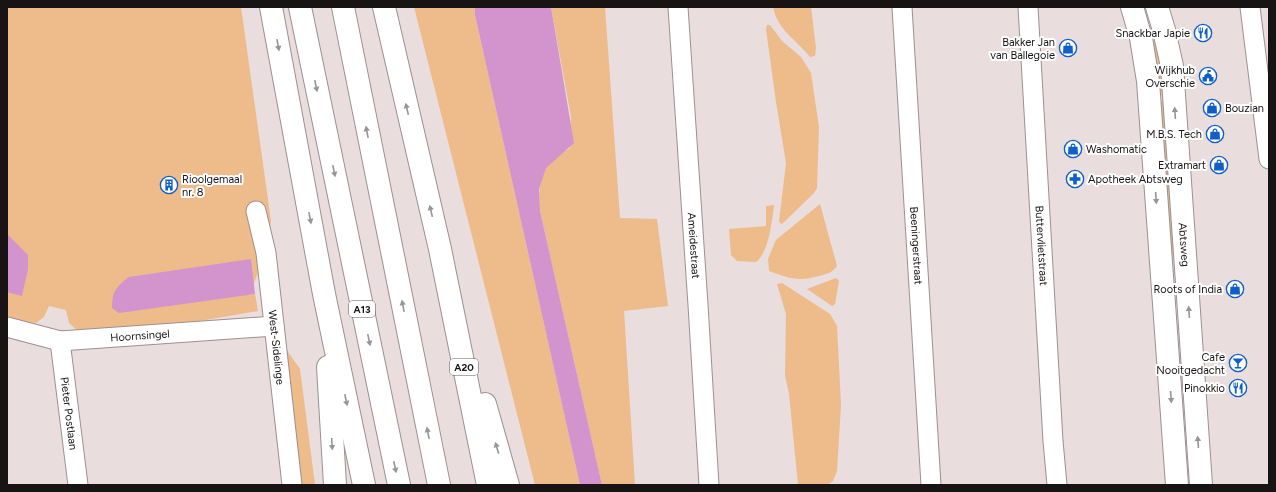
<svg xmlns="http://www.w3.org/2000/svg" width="1276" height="492" viewBox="0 0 1276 492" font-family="Figtree,sans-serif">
<rect width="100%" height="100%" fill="#e9dddd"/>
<g fill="#eebb8a">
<polygon points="7,7 241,7 271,221 266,253 249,295 255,294 258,311 142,331 80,333 69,323 66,310 49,306 44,317 36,323 7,318"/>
<polygon points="414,7 475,7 475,15 580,485 535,485"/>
<path d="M551,7H605L620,218L657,219L668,306L624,311L635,485H602L540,211C539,197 538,181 546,168C551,160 562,153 570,148L571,117Z"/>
<path d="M773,7H811L816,48L815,56L810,57C796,39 778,31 773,7Z"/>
<polygon points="767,25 770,25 782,41 801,57 811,73 819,127 817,188 814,193 782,224 779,222 786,163 776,102 766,29"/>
<polygon points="1158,42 1166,95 1159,96 1151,43"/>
<polygon points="1160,101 1166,101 1176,254 1169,255"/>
<path d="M820,204L837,266C832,273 827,274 819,276C797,282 789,278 769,271L768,259L776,240Z"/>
<path d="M774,205C772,222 769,252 756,262L737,261L731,255L729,229L766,226V206Z"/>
<polygon points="836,278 839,281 835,304 832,306 807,289"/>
<polygon points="782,283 830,314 837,326 841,405 837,471 833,481 827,485 798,485 789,394 785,375 786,314 777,284"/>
<polygon points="283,345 300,369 315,485 301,485"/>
</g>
<g fill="#d393cc">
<polygon points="475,7 551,7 574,143 546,168 539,189 540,211 602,485 580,485 475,15"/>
<polygon points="7,234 28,255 28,269 22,296 7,292"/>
<path d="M251,259L255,294L119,313L112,308C112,291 116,287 129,277Z"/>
</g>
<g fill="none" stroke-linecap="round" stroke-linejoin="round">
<defs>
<g id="minor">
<path id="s1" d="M678,7L698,305L709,485"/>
<path id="s2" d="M902,7L931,485"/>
<path id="s3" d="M1028,7L1053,441L1057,485"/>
<polyline points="1250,7 1269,159"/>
<path id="s4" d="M256,211L266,253L292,485"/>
<path id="s5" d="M7,327L60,341L274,326"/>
<path id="s6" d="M60,341L78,485"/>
</g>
<g id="tertiary">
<polyline points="1132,7 1141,38 1148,81 1177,485"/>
<path id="s7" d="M1157,7L1164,30L1172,66L1201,485"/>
</g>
<g id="motorway">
<polyline points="271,7 324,294 364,485"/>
<polyline points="300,7 399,485"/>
<polyline points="343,7 439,485"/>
<polyline points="384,7 440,249 488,485"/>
<polyline points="328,367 335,485"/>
<polyline points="485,404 508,485"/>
</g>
</defs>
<use href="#minor" stroke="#9c9090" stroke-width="21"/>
<use href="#tertiary" stroke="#9c9090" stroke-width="24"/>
<use href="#motorway" stroke="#9c9090" stroke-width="24"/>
<use href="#minor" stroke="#fff" stroke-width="19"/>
<use href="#tertiary" stroke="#fff" stroke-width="22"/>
<use href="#motorway" stroke="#fff" stroke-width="22"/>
</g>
<defs><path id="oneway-solid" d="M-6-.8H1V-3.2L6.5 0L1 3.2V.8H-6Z"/></defs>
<g fill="#979595">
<use href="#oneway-solid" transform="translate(278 45) rotate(80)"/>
<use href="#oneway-solid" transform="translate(316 86) rotate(78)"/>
<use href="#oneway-solid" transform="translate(407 109) rotate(-103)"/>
<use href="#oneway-solid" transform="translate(1175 113) rotate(-94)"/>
<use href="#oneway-solid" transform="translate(367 132) rotate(-101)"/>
<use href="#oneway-solid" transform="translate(334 171) rotate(78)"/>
<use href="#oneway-solid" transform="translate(1156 198) rotate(86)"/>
<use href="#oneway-solid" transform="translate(431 211) rotate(-103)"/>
<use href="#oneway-solid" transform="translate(310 218) rotate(79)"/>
<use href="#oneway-solid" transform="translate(403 306) rotate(-101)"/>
<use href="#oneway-solid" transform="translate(1189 312) rotate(-94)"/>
<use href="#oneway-solid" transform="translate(369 340) rotate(78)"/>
<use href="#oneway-solid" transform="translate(1171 397) rotate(86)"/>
<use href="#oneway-solid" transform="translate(346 400) rotate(78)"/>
<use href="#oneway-solid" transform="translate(428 433) rotate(-101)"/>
<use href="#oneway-solid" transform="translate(1198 442) rotate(-94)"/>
<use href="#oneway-solid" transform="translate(332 444) rotate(87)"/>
<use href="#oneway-solid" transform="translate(497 448) rotate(-106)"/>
<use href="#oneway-solid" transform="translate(395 467) rotate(78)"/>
</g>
<defs>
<symbol id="restaurant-ring" viewBox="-11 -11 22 22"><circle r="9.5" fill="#fff" stroke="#105ec8" stroke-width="1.5"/><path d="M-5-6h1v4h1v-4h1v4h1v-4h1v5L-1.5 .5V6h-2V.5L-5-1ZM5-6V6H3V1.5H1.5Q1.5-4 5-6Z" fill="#105ec8"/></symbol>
<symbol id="shop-ring" viewBox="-11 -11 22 22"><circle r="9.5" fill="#fff" stroke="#105ec8" stroke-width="1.5"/><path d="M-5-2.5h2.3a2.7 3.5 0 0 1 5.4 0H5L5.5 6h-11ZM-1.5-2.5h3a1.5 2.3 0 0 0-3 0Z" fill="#105ec8"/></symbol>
<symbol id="civic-ring" viewBox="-11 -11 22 22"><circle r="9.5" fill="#fff" stroke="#105ec8" stroke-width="1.5"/><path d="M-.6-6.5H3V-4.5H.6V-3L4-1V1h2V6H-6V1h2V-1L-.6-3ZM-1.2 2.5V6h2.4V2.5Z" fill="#105ec8"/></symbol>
<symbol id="pharmacy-ring" viewBox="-11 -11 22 22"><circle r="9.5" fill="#fff" stroke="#105ec8" stroke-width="1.5"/><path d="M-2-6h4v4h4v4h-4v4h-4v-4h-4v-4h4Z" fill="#105ec8"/></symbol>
<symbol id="building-ring" viewBox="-11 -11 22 22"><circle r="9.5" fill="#fff" stroke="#105ec8" stroke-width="1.5"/><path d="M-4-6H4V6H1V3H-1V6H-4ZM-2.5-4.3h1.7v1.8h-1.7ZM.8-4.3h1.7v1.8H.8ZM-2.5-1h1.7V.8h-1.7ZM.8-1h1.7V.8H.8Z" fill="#105ec8"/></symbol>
<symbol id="bar-ring" viewBox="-11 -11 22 22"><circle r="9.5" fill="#fff" stroke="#105ec8" stroke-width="1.5"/><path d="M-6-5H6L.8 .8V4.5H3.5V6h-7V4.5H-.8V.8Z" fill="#105ec8"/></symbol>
</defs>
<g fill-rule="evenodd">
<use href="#restaurant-ring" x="1193" y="23" width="20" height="20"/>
<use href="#shop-ring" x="1058" y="38" width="20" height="20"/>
<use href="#civic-ring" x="1198" y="66" width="20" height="20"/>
<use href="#shop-ring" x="1202" y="98" width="20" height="20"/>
<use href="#shop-ring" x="1205" y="124" width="20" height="20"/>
<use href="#shop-ring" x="1063" y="139" width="20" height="20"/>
<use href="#shop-ring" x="1209" y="155" width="20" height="20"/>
<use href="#pharmacy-ring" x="1065" y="169" width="20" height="20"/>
<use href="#building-ring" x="159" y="175" width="20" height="20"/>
<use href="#shop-ring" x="1225" y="279" width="20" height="20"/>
<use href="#bar-ring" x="1228" y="353" width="20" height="20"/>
<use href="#restaurant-ring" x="1228" y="378" width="20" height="20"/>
</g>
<g text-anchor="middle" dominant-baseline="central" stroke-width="4" stroke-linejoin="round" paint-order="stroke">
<g fill="#fff" stroke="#5d5a5a" stroke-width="1">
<rect x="349" y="301" width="26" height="16" rx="3"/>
<rect x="450" y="359" width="28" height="16" rx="3"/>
</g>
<g font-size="10" font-weight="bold" fill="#181414">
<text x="362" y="309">A13</text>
<text x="464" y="367">A20</text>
</g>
<g font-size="11" fill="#181414" stroke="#fff" text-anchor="end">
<text x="1190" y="33">Snackbar Japie</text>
<text x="1055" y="42">Bakker Jan<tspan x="1055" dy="13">van Ballegoie</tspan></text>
<text x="1195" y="70">Wijkhub<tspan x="1195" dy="13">Overschie</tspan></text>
<text x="1225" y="108" text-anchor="start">Bouzian</text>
<text x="1202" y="134">M.B.S. Tech</text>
<text x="1086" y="149" text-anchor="start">Washomatic</text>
<text x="1206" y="165">Extramart</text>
<text x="182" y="179" text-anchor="start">Rioolgemaal<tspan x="182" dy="13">nr. 8</tspan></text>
<text x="1088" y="179" text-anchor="start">Apotheek Abtsweg</text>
<text x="1222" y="289">Roots of India</text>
<text x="1225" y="357">Cafe<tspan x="1225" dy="13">Nooitgedacht</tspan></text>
<text x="1225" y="388">Pinokkio</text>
</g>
<g font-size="11" fill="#181414" stroke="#fff">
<text stroke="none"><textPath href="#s7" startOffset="240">Abtsweg</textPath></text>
<text stroke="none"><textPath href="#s1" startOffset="239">Ameidestraat</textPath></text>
<text stroke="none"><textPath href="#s2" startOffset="239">Beeningerstraat</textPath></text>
<text stroke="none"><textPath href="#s3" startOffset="239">Buttervlietstraat</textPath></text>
<text stroke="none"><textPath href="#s5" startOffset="135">Hoornsingel</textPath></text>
<text stroke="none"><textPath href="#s4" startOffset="138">West-Sidelinge</textPath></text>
<text stroke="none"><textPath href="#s6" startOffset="73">Pieter Postlaan</textPath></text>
</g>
</g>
<rect width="1276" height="492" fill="none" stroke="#181414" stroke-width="16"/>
</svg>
